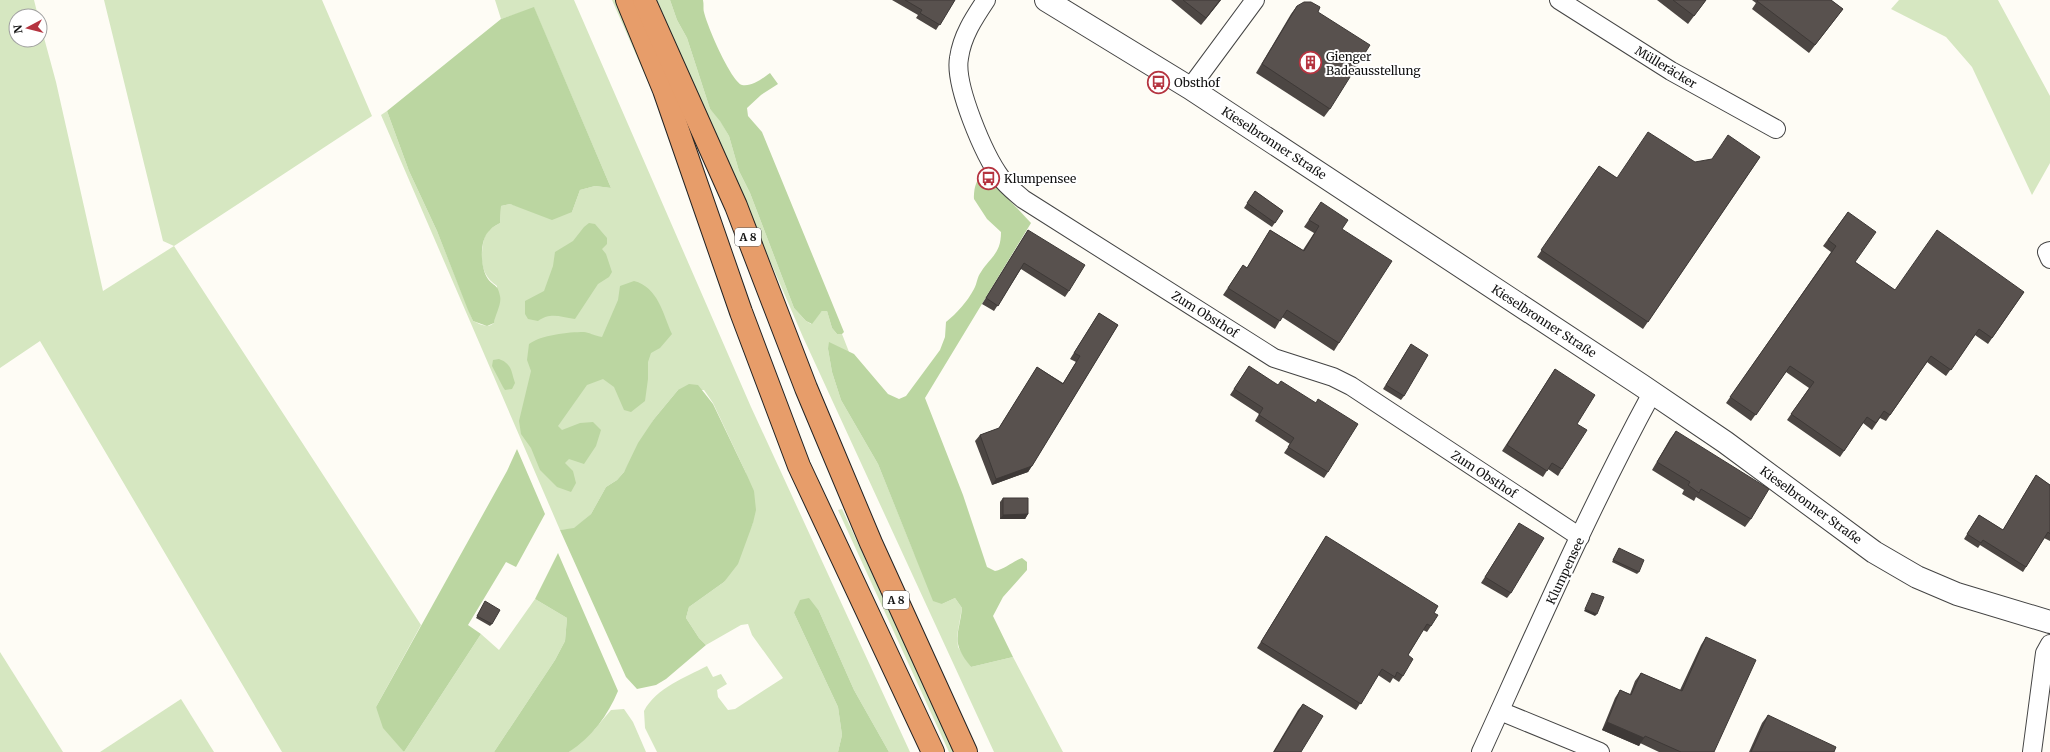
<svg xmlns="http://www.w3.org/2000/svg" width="2050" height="752" viewBox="0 0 2050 752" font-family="Merriweather,serif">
<rect width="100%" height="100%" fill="#fefcf5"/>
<g fill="#d6e7c1">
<polygon points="0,0 34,0 38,16 16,16 16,40 40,40 40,23 56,82 103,291 174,246 163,241 104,0 322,0 372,116 174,246 421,625 376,707 404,752 481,634 499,650 535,599 567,618 565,641 555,660 494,752 282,752 40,341 0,368"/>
<path d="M495,0H574L751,407L910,752H889L854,690L819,611L794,613L838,707L842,735L838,752H657L645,728L644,711C656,688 686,677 707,666L713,677L721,674L727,684L717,690L718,697L728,710L735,709L783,678L752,635L748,624L741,625L706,645L699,638L686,618L689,607L724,582L753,523L746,473L713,403L704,390H678L654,419L624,472L617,480L606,487L591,514L574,529L560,530L381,115L387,111L409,171L437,231L473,321C480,324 487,329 494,323L497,286C482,276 480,262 483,244C484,240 485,233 489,230C492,227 497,225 500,223L501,206L510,204L528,209L572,212L580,190L595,186L611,188L534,8L501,19Z"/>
<polygon points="612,0 619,0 663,116"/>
<polygon points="657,0 670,0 677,20 687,38 710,109 720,120 729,136 739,171 750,193 794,308 806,321 811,324 822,311 827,311 832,328 837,334 842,334 849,352 828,349 832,372 841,400 878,464 914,553 942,604 955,598 962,608 957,636 958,647 971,667 1013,657 1063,752 994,752 803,337"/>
<polygon points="1899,0 1998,0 2050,96 2050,163 2032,195 1972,67 1946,37 1891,9"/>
<polygon points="842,509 955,752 949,752 838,510"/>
<polygon points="0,652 63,752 0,752"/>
<polygon points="181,699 214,752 100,752"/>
<polygon points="624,709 633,722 646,752 569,752 594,730 611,710"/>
</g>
<g fill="#bbd6a1">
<path d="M670,0H703C704,4 703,9 704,12C707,26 731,81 742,85C752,87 763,78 770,73L778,84L761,95L747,108L748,116L762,132L844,332L842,334H837L832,328L827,311H822L812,324L806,321L794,308L750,193L739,171L729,136L720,121L710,109L687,38L677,20Z"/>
<path d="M534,7L611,188L595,186L580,190L572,212L552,220L510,204L501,206L500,223C497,225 492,227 490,230C479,239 480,268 488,279C494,287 498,284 500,296C502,304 495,315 494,323L487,326L473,321L468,310L437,231L409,171L387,111L501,19Z"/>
<path d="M986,175L1031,223L925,398L963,495L987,567L995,571C1005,569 1012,562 1022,558L1027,562V570L1003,597L993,616L1013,657L971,667C950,641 959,636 962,608L955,598L942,604L933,601L878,464L841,400L832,372L828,349L829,342L854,354L888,394L899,399L906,396L940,350L945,337L946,322C957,313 967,302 974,289C977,284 977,277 981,272C991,256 1001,254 1001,232L987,219L974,199C974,190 975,177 986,175Z"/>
<path d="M589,223L595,224L607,238V244L602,249L606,254L612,272L609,277L598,284L575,319C560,317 551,312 538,321L528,319L525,314V301L544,291L553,266L555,252L573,241L584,227Z"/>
<path d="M634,281C658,287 663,314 672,334L660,348L651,353L648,362V379L645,401L631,412L624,410L614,387L603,379L587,385L558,426L562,430L580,423L593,422L601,430L596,446L584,464L569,459L565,463L573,471L576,483L571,492L557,487L540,470L531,448L521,434L519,421L531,371L527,360L529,344C541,335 568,332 584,332C588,332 595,336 602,337L618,300L620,286Z"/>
<path d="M499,359C512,364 511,371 515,383L512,389L505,390L503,387L492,366L493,360Z"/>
<polygon points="689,384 698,385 713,404 746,473 754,491 756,510 753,523 738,564 724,582 689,607 686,618 699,638 706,645 666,679 656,685 637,689 626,677 560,530 574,528 591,514 606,487 617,480 624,472 638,443 654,419 678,390"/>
<polygon points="517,449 545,514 516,567 506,562 468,625 481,634 404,752 383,728 376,707 507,471"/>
<path d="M558,553L618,691C608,715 592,737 569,752H494L555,660L565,641L567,618L535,599Z"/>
<polygon points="809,598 819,611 854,690 889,752 838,752 842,735 838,707 794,613 800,600"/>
</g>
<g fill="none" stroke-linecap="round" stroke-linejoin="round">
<defs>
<g id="minor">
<path d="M986,0C974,18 962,36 959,58C954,85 984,155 1001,178C1007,186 1015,192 1023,199L1274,358L1333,377L1351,386L1580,537"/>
<polyline points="1559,0 1671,71 1776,129"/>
<polyline points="1190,88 1255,0"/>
<polyline points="2050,251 2047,252 2050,259"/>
<polyline points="1500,711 1600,752"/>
<path d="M1481,752C1536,631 1589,509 1652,393"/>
<polyline points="2032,752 2045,653 2050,644"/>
</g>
<polyline id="tertiary" points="1046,0 1190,88 1641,385 1725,442 1874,552 1917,577 1957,594 2050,622"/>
<g id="motorway">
<polyline points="627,0 664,90 741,312 799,466 933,752"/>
<polyline points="644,0 736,206 806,388 871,543 966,752"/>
</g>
</defs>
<use href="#minor" stroke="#444" stroke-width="20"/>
<use href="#tertiary" stroke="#444" stroke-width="24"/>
<use href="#motorway" stroke="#222" stroke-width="24"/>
<use href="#minor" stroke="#fff" stroke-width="18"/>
<use href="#tertiary" stroke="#fff" stroke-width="22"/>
<use href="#motorway" stroke="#e79d6a" stroke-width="22"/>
</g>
<g fill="#4c4643">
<polygon points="892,0 955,0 936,30 916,18 918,15"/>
<polygon points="1171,0 1221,0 1201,25"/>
<polygon points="1657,0 1706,0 1688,24"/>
<polygon points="1752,0 1831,0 1843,9 1809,53 1752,9 1756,3"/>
<polygon points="1297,6 1318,12 1330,109 1324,117 1256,73 1291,14"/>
<polygon points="1760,157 1643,329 1537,257 1599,166 1617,178 1695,162"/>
<polygon points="1255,191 1283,211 1272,227 1244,208"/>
<polygon points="1321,202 1342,229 1339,343 1334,351 1282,317 1275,329 1223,295 1243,265 1247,268 1270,230 1303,250 1314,233 1304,227"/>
<polygon points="1848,212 1855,262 1895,290 2024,292 1988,344 1975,335 1946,376 1927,362 1886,421 1880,418 1872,430 1863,423 1840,457 1787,420 1809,388 1786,372 1751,421 1726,403 1831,252 1823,246"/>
<polygon points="1028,230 1069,291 1065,297 1021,269 994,311 982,304"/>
<polygon points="1099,313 1118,325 1028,472 992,485 975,441 980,435 999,428 1037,367 1063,383 1076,362 1070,359"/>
<polygon points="1411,344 1404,396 1401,400 1383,389"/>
<polygon points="1249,366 1328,472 1324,478 1284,453 1290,444 1255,421 1259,414 1230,395"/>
<polygon points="1555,369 1577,424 1562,469 1558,476 1548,469 1543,477 1502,451"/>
<polygon points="1676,431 1751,519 1745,527 1696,497 1694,501 1682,494 1684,490 1652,470 1670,439"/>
<polygon points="2036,475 2050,485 2050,541 2044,538 2023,572 1980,545 1978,548 1964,539 1979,515 2003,530"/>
<polygon points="1003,498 1028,514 1025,519 1000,519 1000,502"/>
<polygon points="1519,523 1511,593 1507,598 1481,583"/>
<polygon points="1326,536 1434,613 1431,626 1427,632 1423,630 1408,655 1403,676 1399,682 1393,678 1390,683 1378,675 1356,710 1257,648"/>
<polygon points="1619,548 1639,572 1637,574 1612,562"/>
<polygon points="484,604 492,624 490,626 476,618"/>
<polygon points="1706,637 1714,752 1659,752 1640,743 1639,746 1602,730 1615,698 1620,690 1630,694 1635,681 1641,673 1680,690 1701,645"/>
<polygon points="1303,704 1301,752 1273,752 1298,710"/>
<polygon points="1768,715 1834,752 1749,752 1762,723"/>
</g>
<g fill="#3e3937">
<polygon points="1220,0 1221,0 1201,25 1206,18"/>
<polygon points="1032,466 1028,472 992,485 996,479"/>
<polygon points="1028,514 1025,519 1000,519 1003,515"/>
<polygon points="1585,609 1597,614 1595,616 1584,611"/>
<polygon points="1607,722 1644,738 1639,746 1602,730"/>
</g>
<g fill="#58514e" stroke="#3e3937">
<polygon points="905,0 955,0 940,25 920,13 922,10"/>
<polygon points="1183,0 1220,0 1206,18"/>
<polygon points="1673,0 1706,0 1694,16"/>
<polygon points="1758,0 1831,0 1843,9 1815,45 1757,1"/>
<polygon points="1304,2 1311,2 1320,7 1318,12 1370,45 1330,109 1262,64 1297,6"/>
<polygon points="1648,132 1695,162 1712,159 1728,135 1760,157 1648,322 1541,250 1599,166 1617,178"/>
<polygon points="1255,191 1283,211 1275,223 1247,203"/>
<polygon points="1321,202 1348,220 1342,229 1392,261 1339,343 1287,310 1280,321 1228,288 1243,265 1247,268 1270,230 1304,251 1319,226 1309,220"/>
<polygon points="1848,212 1876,232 1855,262 1895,290 1937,230 2024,292 1992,338 1979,329 1951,370 1931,356 1890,415 1884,411 1876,423 1867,417 1844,451 1791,414 1814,382 1790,366 1756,415 1730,397 1836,246 1828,240"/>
<polygon points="1028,230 1085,265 1069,291 1024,263 998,306 986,298"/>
<polygon points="1099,313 1118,325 1032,466 996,479 980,435 999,428 1037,367 1063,384 1080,356 1074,353"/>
<polygon points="1411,344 1428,355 1404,396 1386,385"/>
<polygon points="1249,366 1278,385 1281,381 1316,403 1318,399 1358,424 1328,472 1288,447 1294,438 1259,415 1263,408 1234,389"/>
<polygon points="1555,369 1595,395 1577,424 1587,430 1562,469 1552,463 1547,471 1507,445"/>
<polygon points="1676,431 1769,489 1751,519 1701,489 1699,493 1688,485 1690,482 1657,462"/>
<polygon points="2036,475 2050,485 2050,534 2048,532 2026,567 1983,540 1981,543 1967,534 1979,515 2003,530"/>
<polygon points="1003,498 1028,498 1028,514 1003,515"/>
<polygon points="1519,523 1544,538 1511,593 1485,577"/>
<polygon points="1326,536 1438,606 1434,613 1438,615 1431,626 1427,624 1408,655 1413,659 1403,676 1397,672 1395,677 1382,669 1361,704 1261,642"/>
<polygon points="1619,548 1644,560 1639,572 1613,560"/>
<polygon points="1592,593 1604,597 1597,614 1585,609"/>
<polygon points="485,601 500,610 492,624 477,616"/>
<polygon points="1706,637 1756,660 1714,752 1681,752 1645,736 1644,738 1607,722 1620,690 1631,695 1641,673 1682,691"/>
<polygon points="1303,704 1323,716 1301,752 1274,752"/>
<polygon points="1768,715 1836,747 1834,752 1751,752"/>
</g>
<defs>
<symbol id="building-ring" viewBox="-11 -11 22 22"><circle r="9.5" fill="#fff" stroke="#b53440" stroke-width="1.5"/><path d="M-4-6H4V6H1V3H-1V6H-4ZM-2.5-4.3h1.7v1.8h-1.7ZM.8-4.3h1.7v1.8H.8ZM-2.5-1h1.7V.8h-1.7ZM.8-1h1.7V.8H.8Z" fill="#b53440"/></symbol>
<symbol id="bus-ring" viewBox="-11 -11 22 22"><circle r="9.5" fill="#fff" stroke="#b53440" stroke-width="1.5"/><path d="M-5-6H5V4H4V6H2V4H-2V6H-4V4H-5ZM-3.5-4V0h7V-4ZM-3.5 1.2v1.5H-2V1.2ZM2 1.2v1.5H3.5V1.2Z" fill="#b53440"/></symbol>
</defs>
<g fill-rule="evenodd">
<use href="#building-ring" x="1298" y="50" width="25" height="25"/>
<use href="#bus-ring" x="1146" y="70" width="25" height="25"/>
<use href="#bus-ring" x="976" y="166" width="25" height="25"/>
</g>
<g text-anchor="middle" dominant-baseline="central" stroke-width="4" stroke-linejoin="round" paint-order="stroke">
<g fill="#fff" stroke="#585858" stroke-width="1">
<rect x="735" y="228" width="26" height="18" rx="3"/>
<rect x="883" y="591" width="26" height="18" rx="3"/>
</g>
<g font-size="11" font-weight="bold" fill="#111">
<text x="748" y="237">A 8</text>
<text x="896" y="600">A 8</text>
</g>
<g font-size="12" fill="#111" stroke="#fff" text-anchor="start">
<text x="1326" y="56">Gienger<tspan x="1326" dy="14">Badeausstellung</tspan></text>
<text x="1174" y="82">Obsthof</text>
<text x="1004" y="178">Klumpensee</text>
</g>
<g font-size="12" fill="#111" stroke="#fff">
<text transform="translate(1666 67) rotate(31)">Mülleräcker</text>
<text transform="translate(1274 143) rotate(33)">Kieselbronner Straße</text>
<text transform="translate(1205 314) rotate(32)">Zum Obsthof</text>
<text transform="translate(1544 321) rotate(33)">Kieselbronner Straße</text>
<text transform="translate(1484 474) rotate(33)">Zum Obsthof</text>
<text transform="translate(1811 505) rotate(36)">Kieselbronner Straße</text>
<text transform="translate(1565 571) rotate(-65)">Klumpensee</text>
</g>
</g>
<g transform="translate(28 28) rotate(263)"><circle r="19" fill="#ffffff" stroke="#a0a0a0"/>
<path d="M0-3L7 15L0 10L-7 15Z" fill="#b53440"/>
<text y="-6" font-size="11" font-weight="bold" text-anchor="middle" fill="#111111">N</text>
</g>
</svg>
